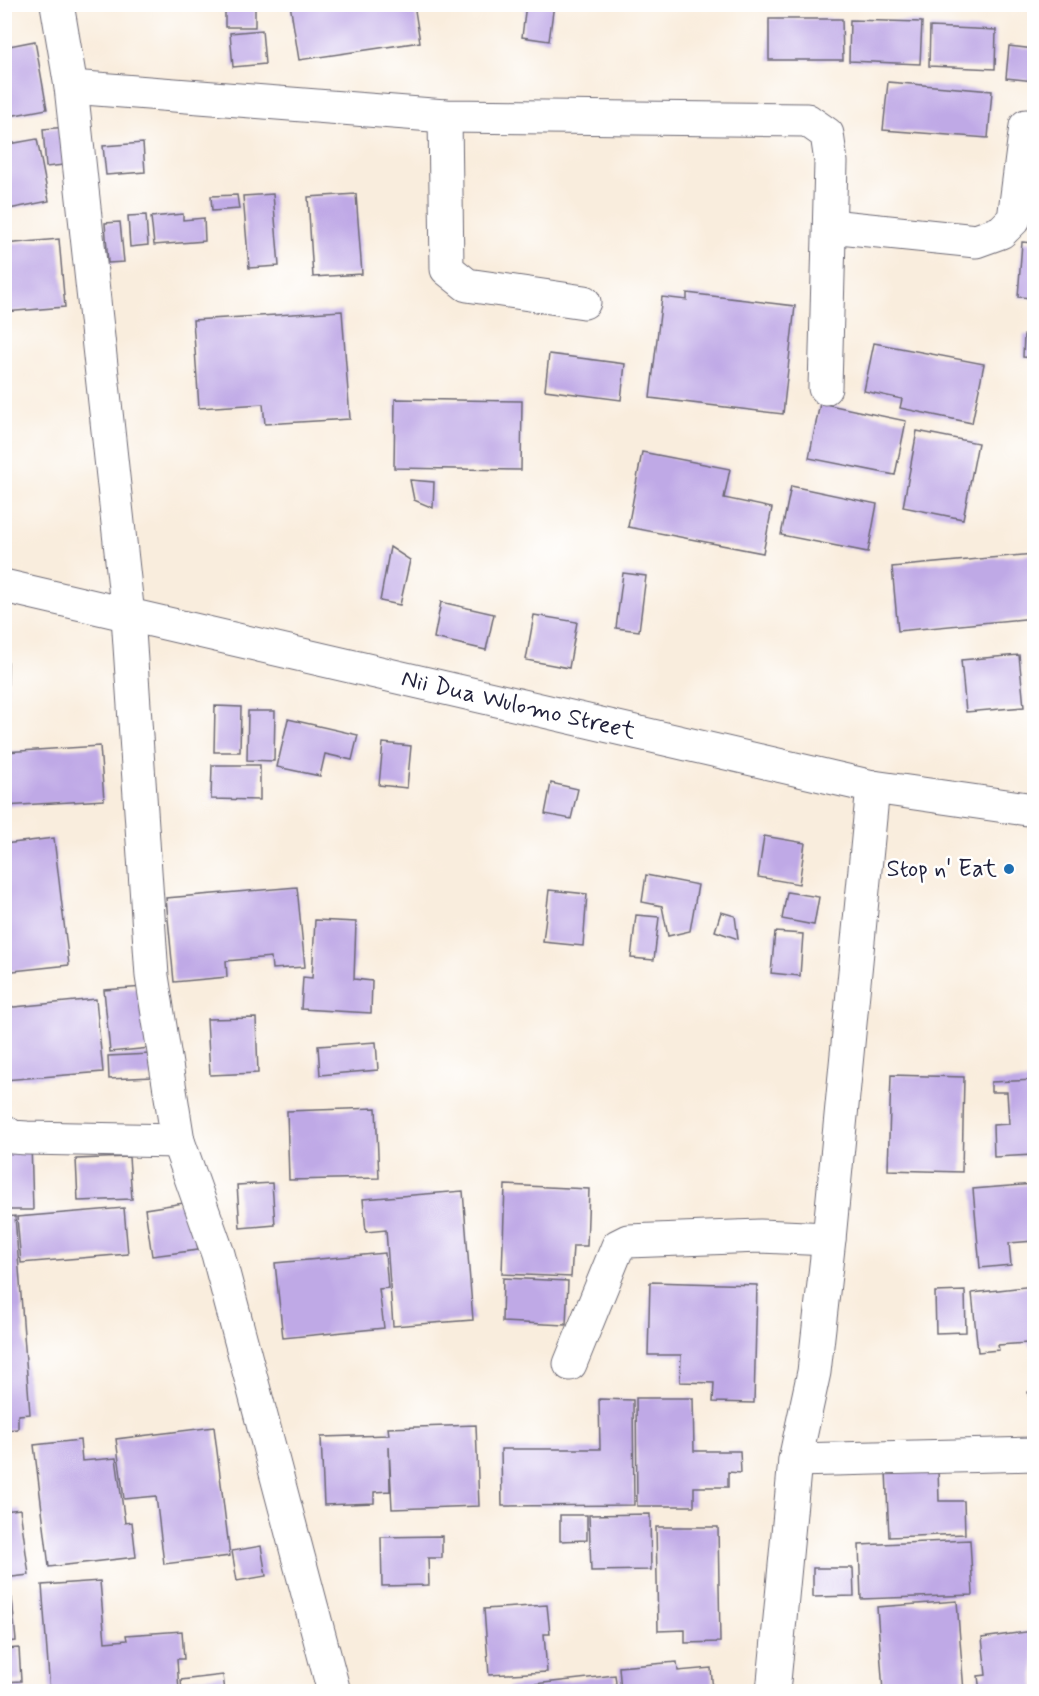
<svg xmlns="http://www.w3.org/2000/svg" width="1039" height="1696" viewBox="0 0 1039 1696" font-family="Mynerve,sans-serif">
<rect width="100%" height="100%" fill="#fff"/>
<filter id="ink" filterUnits="userSpaceOnUse"><feTurbulence type="fractalNoise" baseFrequency=".0167" numOctaves="2"/><feDisplacementMap in="SourceGraphic" scale="12" xChannelSelector="R" yChannelSelector="G"/><feConvolveMatrix kernelMatrix="1 2 1 2 8 2 1 2 1" color-interpolation-filters="sRGB"/></filter>
<filter id="wash" filterUnits="userSpaceOnUse"><feTurbulence type="fractalNoise" baseFrequency=".008" numOctaves="4" result="noise"/><feDisplacementMap in="SourceGraphic" scale="24" xChannelSelector="R" yChannelSelector="G"/><feGaussianBlur stdDeviation="1.35" result="paint"/><feColorMatrix in="noise" values="0 0 0 0 0 0 0 0 0 0 0 0 0 0 0 0 0 1.4 0 .05"/><feComposite in="paint" operator="in"/></filter>
<g filter="url(#wash)">
<rect width="100%" height="100%" fill="#f9eddd"/>
<g id="blocks">
<g fill="#bfa9e6">
<rect x="225" y="4" width="30" height="23"/>
<polygon points="290,4 414,4 420,42 299,60"/>
<polygon points="526,4 554,4 549,41 522,37"/>
<polygon points="769,19 842,19 843,60 769,60"/>
<polygon points="850,20 922,22 920,64 849,61"/>
<polygon points="930,27 996,30 995,69 929,66"/>
<polygon points="262,30 265,64 233,67 230,33"/>
<polygon points="35,41 47,109 4,117 4,47"/>
<polygon points="1009,46 1034,49 1034,81 1006,78"/>
<polygon points="888,82 992,91 988,138 883,130"/>
<polygon points="68,127 72,164 46,167 43,129"/>
<polygon points="37,139 49,201 4,210 4,145"/>
<polygon points="143,143 145,172 106,175 103,146"/>
<polygon points="273,194 279,266 249,268 243,196"/>
<polygon points="356,194 362,274 313,277 308,197"/>
<polygon points="237,195 239,209 212,211 211,196"/>
<polygon points="183,214 183,220 204,218 205,241 154,245 151,217"/>
<polygon points="146,215 148,245 130,247 128,216"/>
<polygon points="120,222 124,262 108,263 105,223"/>
<polygon points="59,239 65,307 4,312 4,244"/>
<polygon points="1022,242 1034,243 1034,298 1018,297"/>
<polygon points="687,293 795,306 783,414 650,398 662,297 687,300"/>
<polygon points="342,311 350,419 265,424 263,404 199,408 193,320"/>
<polygon points="1024,335 1034,335 1034,358 1023,357"/>
<polygon points="874,343 984,364 972,423 900,408 902,399 864,391"/>
<polygon points="549,354 625,364 621,400 545,390"/>
<polygon points="395,399 522,401 521,470 394,468"/>
<polygon points="820,403 906,421 895,475 809,458"/>
<polygon points="917,431 978,443 963,519 903,507"/>
<polygon points="642,452 730,469 724,498 772,508 763,553 628,527"/>
<polygon points="410,480 434,482 433,508 414,500"/>
<polygon points="791,486 877,504 868,552 781,535"/>
<polygon points="390,547 410,560 400,605 380,601"/>
<polygon points="1034,554 1034,618 898,631 892,567"/>
<polygon points="623,573 646,576 639,631 616,628"/>
<polygon points="441,602 494,614 486,650 434,638"/>
<polygon points="534,615 577,622 569,668 526,660"/>
<polygon points="1019,655 1024,707 966,712 961,660"/>
<polygon points="4,663 8,663 7,710 4,710"/>
<polygon points="215,706 241,707 240,752 214,752"/>
<polygon points="248,711 275,711 274,761 247,760"/>
<polygon points="288,719 358,735 352,760 325,754 320,776 277,767"/>
<polygon points="383,743 411,746 407,788 379,785"/>
<polygon points="100,746 104,800 4,806 4,752"/>
<polygon points="212,765 260,765 260,800 211,799"/>
<polygon points="551,783 578,789 571,819 545,814"/>
<polygon points="764,836 805,843 799,884 758,877"/>
<polygon points="54,838 69,965 4,972 4,844"/>
<polygon points="646,875 698,885 690,931 668,936 662,906 642,902"/>
<polygon points="297,887 305,967 272,969 271,957 226,961 227,977 174,982 166,898"/>
<polygon points="549,890 587,894 583,946 543,942"/>
<polygon points="787,892 819,897 814,925 782,919"/>
<polygon points="721,912 735,916 738,939 715,931"/>
<polygon points="636,915 659,917 654,960 631,958"/>
<polygon points="315,920 356,922 354,979 372,981 371,1013 301,1009 303,977 312,978"/>
<polygon points="775,932 803,934 800,976 771,973"/>
<polygon points="144,987 150,1048 110,1052 104,990"/>
<polygon points="96,999 103,1072 4,1080 4,1008"/>
<polygon points="256,1018 258,1073 210,1075 207,1019"/>
<polygon points="376,1042 378,1070 320,1075 318,1046"/>
<polygon points="151,1054 152,1077 109,1079 108,1056"/>
<polygon points="891,1075 964,1077 962,1172 888,1170"/>
<polygon points="1034,1080 1034,1155 994,1157 993,1125 1009,1124 1007,1092 991,1092 991,1082"/>
<polygon points="376,1108 379,1178 289,1180 287,1111"/>
<polygon points="4,1143 31,1143 33,1210 4,1210"/>
<polygon points="129,1157 132,1199 78,1201 76,1159"/>
<polygon points="272,1183 275,1225 240,1228 237,1185"/>
<polygon points="1034,1184 1034,1241 1009,1243 1011,1265 980,1268 973,1189"/>
<polygon points="505,1185 589,1189 587,1246 573,1246 571,1277 502,1274"/>
<polygon points="463,1191 473,1320 393,1326 386,1230 366,1232 363,1199"/>
<polygon points="190,1202 198,1250 152,1256 145,1209"/>
<polygon points="124,1208 128,1254 21,1263 17,1217"/>
<polygon points="15,1216 30,1414 18,1415 18,1429 4,1430 4,1217"/>
<polygon points="385,1253 388,1288 379,1289 384,1328 283,1338 275,1263"/>
<polygon points="503,1278 568,1281 566,1325 502,1322"/>
<polygon points="650,1282 757,1285 754,1403 713,1402 714,1383 680,1382 681,1355 648,1355"/>
<polygon points="1034,1286 1034,1346 1029,1346 1028,1343 998,1345 999,1350 978,1352 972,1293"/>
<polygon points="965,1291 966,1332 936,1333 935,1292"/>
<polygon points="1034,1391 1034,1427 1033,1428 1028,1392"/>
<polygon points="636,1398 693,1398 694,1451 740,1451 741,1473 728,1472 728,1487 694,1487 694,1506 637,1506"/>
<polygon points="599,1399 633,1400 634,1505 502,1506 501,1449 600,1449"/>
<polygon points="476,1425 479,1506 392,1509 389,1446 390,1491 374,1492 374,1503 324,1505 321,1437 389,1435 388,1428"/>
<polygon points="214,1427 230,1556 164,1564 156,1496 124,1499 116,1439"/>
<polygon points="80,1440 82,1461 116,1458 125,1523 132,1522 136,1557 49,1567 34,1445"/>
<polygon points="938,1469 939,1501 964,1501 965,1534 889,1537 886,1471"/>
<polygon points="20,1509 29,1575 4,1578 4,1511"/>
<polygon points="650,1514 651,1570 591,1571 589,1515"/>
<polygon points="560,1515 587,1515 587,1540 560,1541"/>
<polygon points="656,1527 718,1527 720,1642 685,1643 685,1630 658,1631"/>
<polygon points="442,1536 442,1558 428,1558 429,1585 382,1586 381,1537"/>
<polygon points="970,1540 973,1595 861,1599 859,1545"/>
<polygon points="261,1546 266,1576 237,1581 232,1551"/>
<polygon points="813,1568 853,1568 854,1596 813,1597"/>
<polygon points="100,1581 105,1642 127,1640 126,1635 182,1631 184,1659 177,1659 179,1692 125,1692 124,1689 108,1692 50,1692 42,1585"/>
<polygon points="12,1598 16,1641 4,1642 4,1599"/>
<polygon points="957,1601 964,1692 883,1692 877,1607"/>
<polygon points="547,1605 550,1634 544,1634 547,1672 489,1675 484,1609"/>
<polygon points="1033,1631 1034,1692 980,1692 978,1676 986,1675 982,1638"/>
<polygon points="19,1648 21,1681 4,1682 4,1649"/>
<polygon points="677,1662 678,1671 711,1668 713,1692 621,1692 619,1667"/>
<polygon points="223,1675 225,1692 182,1692 181,1680"/>
<polygon points="615,1675 617,1692 509,1692 508,1687"/>
<polygon points="24,1685 25,1692 4,1692 4,1687"/>
</g>
</g>
</g>
<g filter="url(#ink)">
<use href="#blocks" fill-opacity="0" stroke="#6d6974" stroke-width="1.5"/>
<g fill="none" stroke-linecap="round" stroke-linejoin="round">
<defs>
<g id="minor">
<polyline points="57,4 71,87 128,616 152,976 178,1141 218,1254 334,1692"/>
<polyline points="71,87 445,116 807,120 827,134 831,162 825,388"/>
<polyline points="445,116 447,269 467,285 584,302"/>
<polyline points="830,226 976,241 1001,232 1014,219 1026,126"/>
<path id="s1" d="M4,586L873,787L1034,810"/>
<polyline points="4,1131 12,1137 27,1138 178,1141"/>
<polyline points="570,1364 618,1246 628,1241 760,1236 829,1239"/>
<polyline points="795,1460 1034,1454"/>
<polyline points="773,1692 795,1460 814,1372 829,1239 873,787"/>
</g>
</defs>
<use href="#minor" stroke="#6d6974" stroke-width="35"/>
<use href="#minor" stroke="#fff" stroke-width="33"/>
</g>
</g>
<circle fill="#1f6fb2" stroke="#fff" stroke-width="2" cx="1009" cy="869" r="6"/>
<g text-anchor="middle" dominant-baseline="central" stroke-width="5" stroke-linejoin="round" paint-order="stroke">
<g font-size="24" fill="#22223b" stroke="#fff">
<text stroke="none"><textPath href="#s1" startOffset="528">Nii Dua Wulomo Street</textPath></text>
</g>
<g font-size="24" fill="#22223b" stroke="#fff" text-anchor="end">
<text x="997" y="869">Stop n' Eat</text>
</g>
</g>
<rect width="1039" height="1696" fill="none" stroke="#fff" stroke-width="24"/>
</svg>
